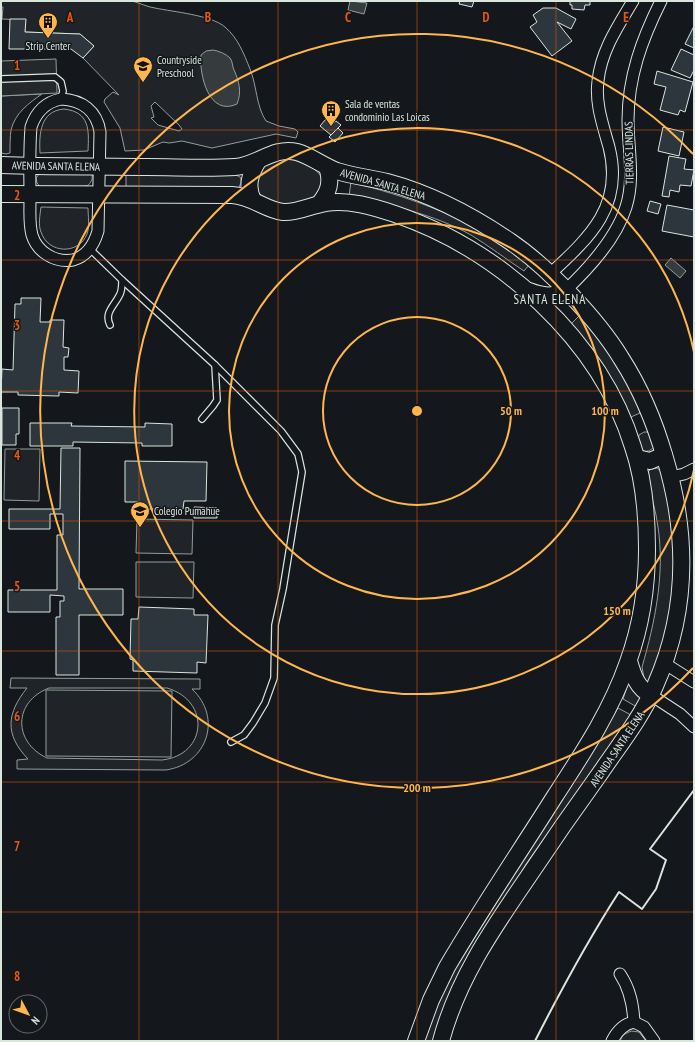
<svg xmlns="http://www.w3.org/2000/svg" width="695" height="1042" viewBox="0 0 695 1042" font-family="'PT Sans Narrow',sans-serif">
<rect width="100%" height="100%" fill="#14181c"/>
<g fill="#202428" stroke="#939e99" fill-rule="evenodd">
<path d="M1,1H132C140,3 147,7 155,8C174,12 211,15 225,27C238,38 244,54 250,69C257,86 256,106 266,121L279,126L295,129L298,132L296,138L276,134L212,148L182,141L169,143L163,142L144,150L125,151L120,128L104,102L105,99L113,92L119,95L83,58L94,46L80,34L25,32V20L2,19L3,7H1ZM155,102L179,125L182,129L179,131L158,125L151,118L154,117L151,106Z"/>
<path d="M42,94C29,103 15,113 11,130C10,137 10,145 10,153L6,154L1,153V96Z"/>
<path d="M64,109C90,112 89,130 88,151L40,153C39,134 40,111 64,109Z"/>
<path d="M285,158C298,160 332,171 320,190C319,192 317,196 315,197C300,208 272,207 259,194C257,192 256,189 255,186C263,164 261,163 285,158Z"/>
<path d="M40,173L92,174C93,179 91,183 87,186L41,188L37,183L36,178Z"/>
<polygon points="126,174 235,174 241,178 241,183 238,189 126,187"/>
<path d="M351,182C405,196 459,214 505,246C514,252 521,259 529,265L524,271C506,259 489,246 471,235C433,214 391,205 349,196Z"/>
<path d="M41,207L88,208C88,216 90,226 87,234C79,255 48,254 41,232C38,225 40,215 41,207Z"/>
<path d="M581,314L612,355L639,405L640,413L631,417L628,414C613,381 594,352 571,324Z"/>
<path d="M644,432H647L651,434L654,447C650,451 647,452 642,451L638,442L639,435Z"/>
<polygon points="5,449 40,449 39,501 4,500"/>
<path d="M657,468L662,472L675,539L672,601L663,646L649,683L644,678L642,667C655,622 665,574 658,527C656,511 651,495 647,479L648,472L651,469Z"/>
<polygon points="137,519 193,520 192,554 136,553"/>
<polygon points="136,562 194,562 193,598 136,597"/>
<path d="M11,678L200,679V689H192C223,718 207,764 166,770L17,769V760L28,759C4,734 7,713 27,688H10ZM49,688H167C211,701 207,755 162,760L47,758C13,742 13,702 49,688Z"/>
<polygon points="629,681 641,698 637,707 623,699"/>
<polygon points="46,690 172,691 171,757 46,756"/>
<polygon points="618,708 631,715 526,864 498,911 433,1041 424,1041 429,1022 452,974"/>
<polygon points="631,1031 639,1032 646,1041 620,1041 623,1035"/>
</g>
<polygon fill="#24282b" stroke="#939e99" points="56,59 57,93 1,96 1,61"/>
<g fill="#363b3e" stroke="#939e99">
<polygon points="350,1 367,3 364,14 348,10"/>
<path d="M213,50C219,51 226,54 230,58C233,62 232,66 234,70C239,81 242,92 237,104C209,117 199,75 201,55L206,51Z"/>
<polygon points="671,258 686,271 680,278 665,265"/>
</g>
<g fill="#2c363c" stroke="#d8e6dc">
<polygon points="460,1 474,1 472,7 459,4"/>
<polygon points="570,1 590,1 590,5 585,5 584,10 572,9 572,5 570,5"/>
<polygon points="543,8 556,8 576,19 571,29 557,22 572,41 552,56 530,27 537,22 533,15"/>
<polygon points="10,19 26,19 25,32 80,34 94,46 83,58 71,49 9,49"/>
<polygon points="694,26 694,48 685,44"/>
<polygon points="681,49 694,55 694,70 690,78 671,70"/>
<polygon points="657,71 693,82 685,112 680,110 678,115 660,110 666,87 654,84"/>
<polygon points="326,119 332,124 336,121 341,125 331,135 320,126"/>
<polygon points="663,127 684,132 679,156 658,151"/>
<polygon points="338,128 343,133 335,142 329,137"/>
<polygon points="669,156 686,159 684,169 694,170 691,186 680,185 679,192 670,190 669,197 662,196"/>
<polygon points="650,201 661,204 658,214 647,211"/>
<polygon points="667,205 694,210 694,237 662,231"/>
<polygon points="21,298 41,298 40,322 50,322 50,320 64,320 63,347 69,348 68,357 64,357 64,370 79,371 78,393 59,392 59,396 18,395 18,392 1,392 2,369 13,370 15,304 21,304"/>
<polygon points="2,408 19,408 19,434 16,434 16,445 2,445"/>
<polygon points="30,423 72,423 71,426 145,427 145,423 172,424 172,446 142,446 142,443 73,442 73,446 30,446"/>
<polygon points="61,448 80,448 79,589 123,589 123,615 79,615 79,675 56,675 56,617 60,617 60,601 64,601 64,596 50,595 50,612 8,612 8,590 57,590 57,535 63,535 63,514 50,514 50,529 9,529 9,509 60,509"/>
<polygon points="125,461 207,462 206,501 184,501 183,509 137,509 138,502 125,502"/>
<polygon points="194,507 217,508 217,518 194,518"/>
<polygon points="139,607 194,609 194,615 208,615 206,663 197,662 197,673 133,671 133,660 130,659 131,619 138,619"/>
</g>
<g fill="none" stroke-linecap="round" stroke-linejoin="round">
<defs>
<g id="lane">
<polyline points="1,79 55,77 61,82 63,91 61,99"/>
<path d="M90,249L122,280C122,286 122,292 119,296C114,306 104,313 110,325"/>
<polyline points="122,280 215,365 217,400 213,406 202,419"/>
<polyline points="215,365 281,431 298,454 302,472 283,589 275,625 274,678 265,703 253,723 244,735 231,742"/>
</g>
<g id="street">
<path d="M61,99C82,100 97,111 100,132L98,231C94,245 87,256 73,260C55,263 37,252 32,235C29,224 30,212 30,201C30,177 29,152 31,127C36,112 46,102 61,99Z"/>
<path d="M550,274C590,237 624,206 609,147C603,125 595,104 598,81C601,51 618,26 633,1"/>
<path d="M566,290C589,268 616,239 626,207C635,179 628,149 628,120C628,77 642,39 661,1"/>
<polyline points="671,477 684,474 694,469"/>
<polyline points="664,663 694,682"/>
<polyline points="651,695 680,714 694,727"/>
<path d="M620,974C630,989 633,1004 634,1022"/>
<path d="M612,1041C617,1031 623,1024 634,1022L644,1027L654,1041"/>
</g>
<g id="secondary">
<path d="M1,165C50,167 98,166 147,167C176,167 206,169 235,167C257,166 273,146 297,152C311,156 323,166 337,171C353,176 370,178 387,182C432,194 473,216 511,242C533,257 553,276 571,295C590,315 607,335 621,358C641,389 655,423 665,458C688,534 688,612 655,686C641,718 620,744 601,772C575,808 550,844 526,880C491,931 457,981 441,1041"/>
<path d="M1,194L232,195C252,196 265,210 283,212C298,213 311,205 326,203C348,199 374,207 395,214C500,250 600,339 633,447C644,479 647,515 647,549C647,587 641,626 628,662C611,711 583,753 555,796C519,853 481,909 447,967L431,1000L416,1041"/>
<path d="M253,200C246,186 250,174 258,161"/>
<path d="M319,204C329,192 332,182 327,167"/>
<path d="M529,291C542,296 554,298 566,290"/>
<polyline points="637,458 650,461 664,455"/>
<path d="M629,661C633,675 637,688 651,695"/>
</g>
</defs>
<use href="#lane" stroke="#d8e6dc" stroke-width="8"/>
<use href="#street" stroke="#d8e6dc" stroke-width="13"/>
<use href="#secondary" stroke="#d8e6dc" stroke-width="18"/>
<use href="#lane" stroke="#14181c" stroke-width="5.5"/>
<use href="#street" stroke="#14181c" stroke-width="11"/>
<use href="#secondary" stroke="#14181c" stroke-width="16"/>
<path stroke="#d8e6dc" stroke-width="2" d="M535,1041C561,990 588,940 619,892L642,909L656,889L666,860L650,849L694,790"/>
</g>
<path fill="none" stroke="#e8590c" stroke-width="1" stroke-opacity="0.55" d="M139,1V1041M278,1V1041M417,1V1041M556,1V1041M1,130H694M1,260H694M1,391H694M1,521H694M1,651H694M1,782H694M1,912H694"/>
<g fill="none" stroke="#ffb74d" stroke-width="2">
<circle cx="417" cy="411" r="94"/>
<circle cx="417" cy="411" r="188"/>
<path d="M694 470A283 283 0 1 1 694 352"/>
<path d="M693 668A377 377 0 1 1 693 154"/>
</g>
<defs>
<symbol id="building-pin" viewBox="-11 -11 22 30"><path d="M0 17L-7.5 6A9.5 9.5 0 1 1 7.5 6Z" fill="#ffb74d" stroke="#14181c"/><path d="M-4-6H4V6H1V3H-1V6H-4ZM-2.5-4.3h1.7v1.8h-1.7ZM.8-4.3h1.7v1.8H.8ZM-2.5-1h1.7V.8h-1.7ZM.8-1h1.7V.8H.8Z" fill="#111"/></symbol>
<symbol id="school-pin" viewBox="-11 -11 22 30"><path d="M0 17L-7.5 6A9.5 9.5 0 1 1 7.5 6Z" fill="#ffb74d" stroke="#14181c"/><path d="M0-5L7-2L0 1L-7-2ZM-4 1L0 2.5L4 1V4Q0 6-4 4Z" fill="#111"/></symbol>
</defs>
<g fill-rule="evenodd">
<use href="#building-pin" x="37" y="11" width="22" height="30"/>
<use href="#school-pin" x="132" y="55" width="22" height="30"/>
<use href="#building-pin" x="320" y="99" width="22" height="30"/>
<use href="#school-pin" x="129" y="500" width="22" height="30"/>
</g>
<g text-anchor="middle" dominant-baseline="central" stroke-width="3" stroke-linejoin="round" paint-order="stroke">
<g font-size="11" fill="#d8e6dc" stroke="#14181c" text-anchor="start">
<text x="48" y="46" text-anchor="middle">Strip Center</text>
<text x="157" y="60">Countryside<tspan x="157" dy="13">Preschool</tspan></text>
<text x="345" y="104">Sala de ventas<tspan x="345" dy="13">condominio Las Loicas</tspan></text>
<text x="154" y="511">Colegio Pumahue</text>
</g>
<g font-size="11" fill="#d8e6dc" stroke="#14181c">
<text transform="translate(629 153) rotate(-91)">TIERRAS LINDAS</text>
<text transform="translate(56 166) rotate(1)">AVENIDA SANTA ELENA</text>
<text transform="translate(383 184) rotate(16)">AVENIDA SANTA ELENA</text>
<text transform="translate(617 749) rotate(-56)">AVENIDA SANTA ELENA</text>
</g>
<g font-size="13" letter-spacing="1" fill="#d8e6dc" stroke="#14181c">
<text x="550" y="299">SANTA ELENA</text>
</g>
</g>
<g font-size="13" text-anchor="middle" font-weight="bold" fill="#e8590c" stroke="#14181c" stroke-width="3" stroke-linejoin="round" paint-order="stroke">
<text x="70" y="22">A</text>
<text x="208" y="22">B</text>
<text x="348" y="22">C</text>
<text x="486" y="22">D</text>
<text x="626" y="22">E</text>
<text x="17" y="70">1</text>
<text x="17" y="200">2</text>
<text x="17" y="330">3</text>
<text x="17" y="460">4</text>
<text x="17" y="591">5</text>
<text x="17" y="721">6</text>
<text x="17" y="851">7</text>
<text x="17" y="981">8</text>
</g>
<circle cx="417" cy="411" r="6" fill="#ffb74d" stroke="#14181c" stroke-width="2"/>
<g font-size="12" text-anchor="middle" font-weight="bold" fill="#ffb74d" stroke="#14181c" stroke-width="3" stroke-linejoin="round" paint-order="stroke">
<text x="511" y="415">50 m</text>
<text x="605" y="415">100 m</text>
<text x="617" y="615">150 m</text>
<text x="417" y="792">200 m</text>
</g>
<rect width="695" height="1042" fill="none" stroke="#d8e6dc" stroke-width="4"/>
<g transform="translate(28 1014) rotate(131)"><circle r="19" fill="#14181c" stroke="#626a69"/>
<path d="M0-3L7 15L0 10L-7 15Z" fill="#ffb74d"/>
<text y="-6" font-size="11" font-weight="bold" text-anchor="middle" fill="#d8e6dc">N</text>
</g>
</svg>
